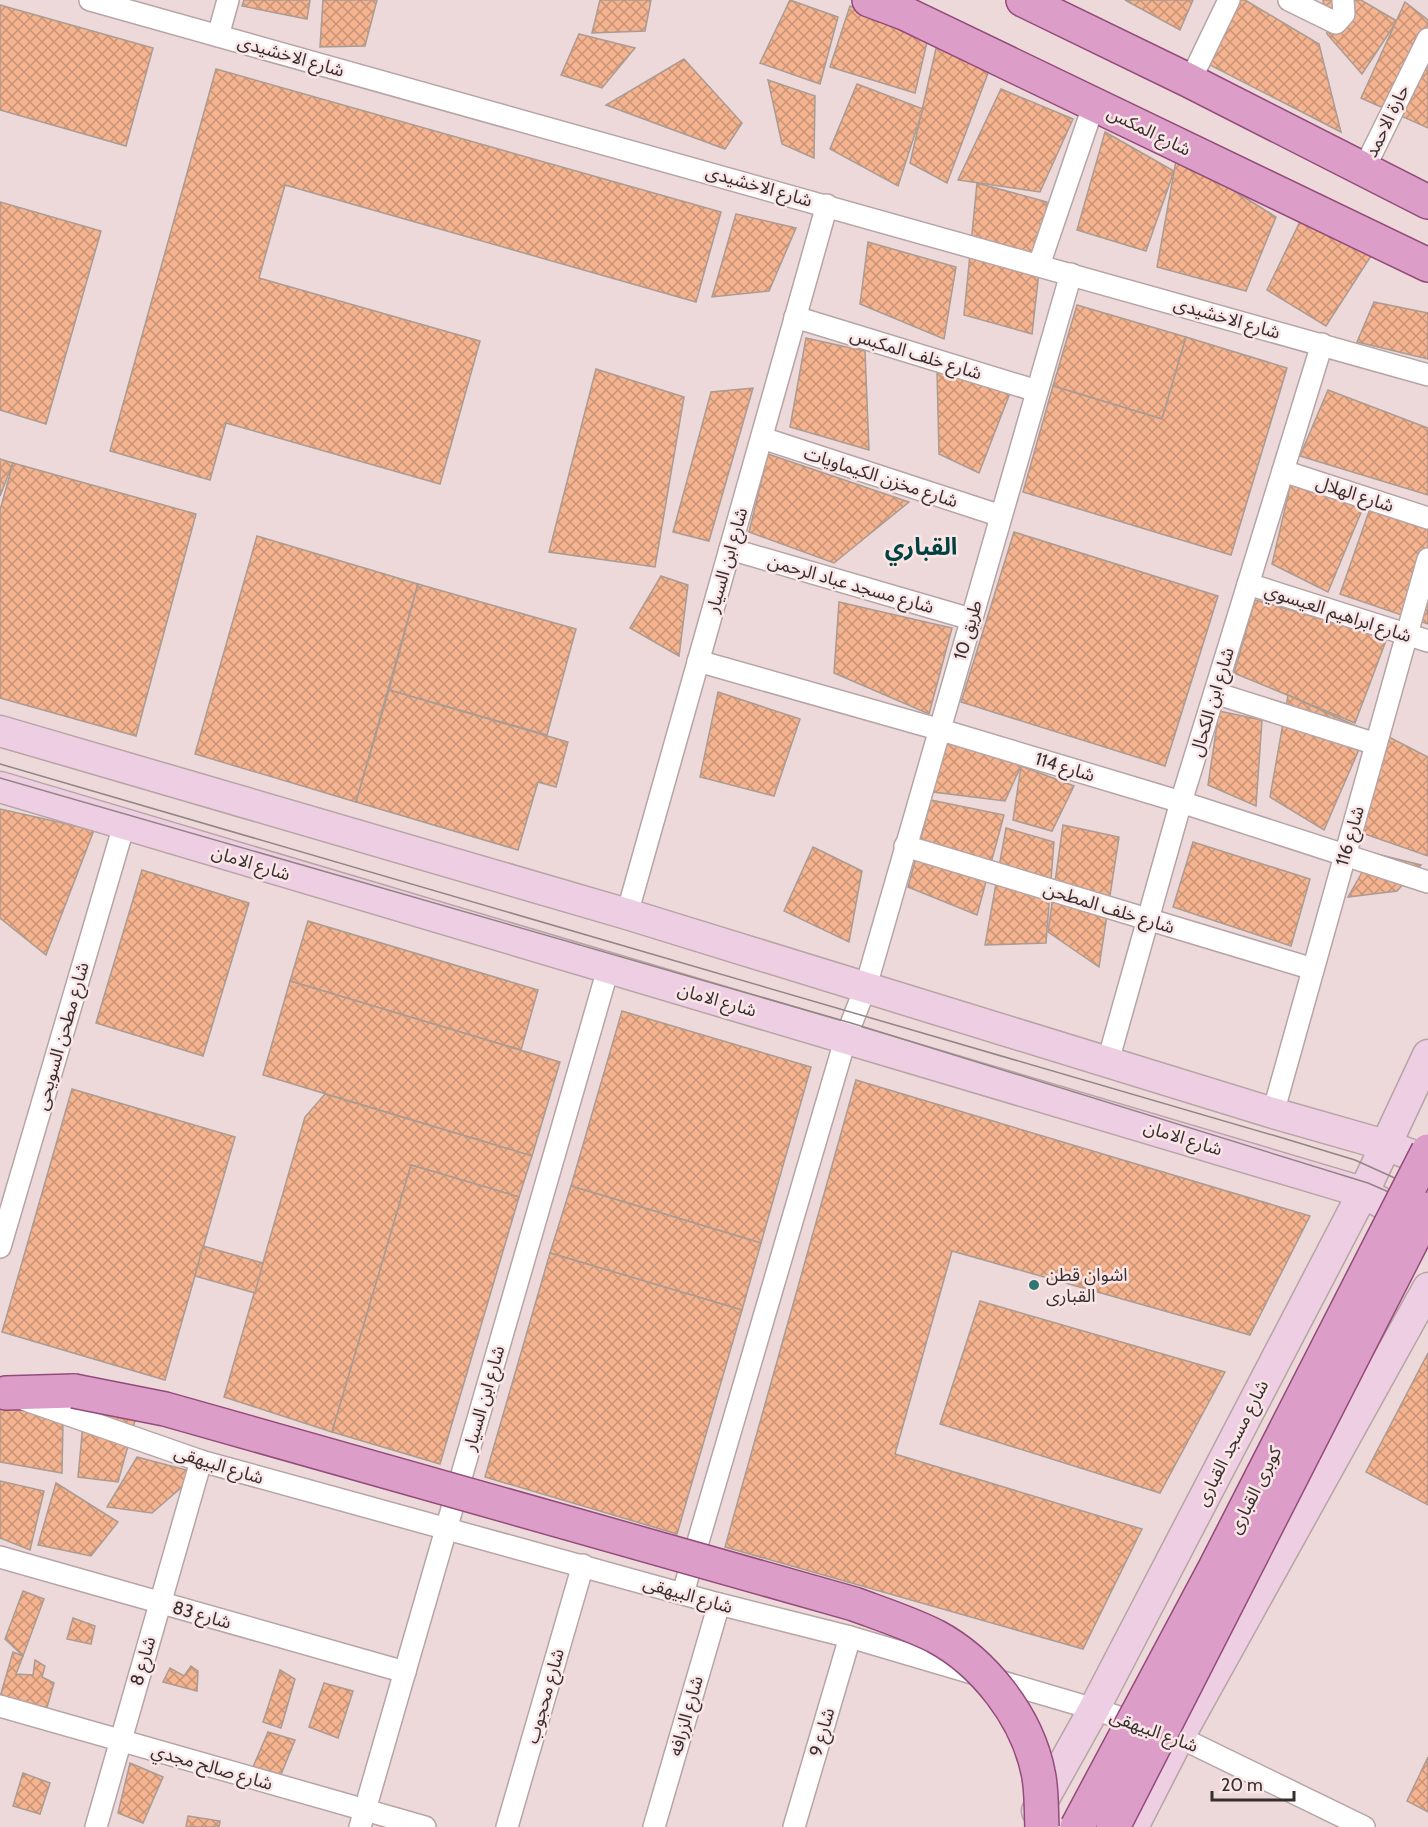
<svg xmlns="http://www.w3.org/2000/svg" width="1428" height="1827" viewBox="0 0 1428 1827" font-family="Cabin,'Noto Sans Arabic',sans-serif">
<defs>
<pattern id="building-cross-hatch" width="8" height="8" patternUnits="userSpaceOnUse" patternTransform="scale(1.5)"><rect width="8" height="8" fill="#f5b48f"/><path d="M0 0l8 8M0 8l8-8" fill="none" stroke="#c79375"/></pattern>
</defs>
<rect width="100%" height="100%" fill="#edd9da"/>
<g fill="url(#building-cross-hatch)" stroke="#aa9b93" stroke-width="1.5">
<polygon points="244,0 310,0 307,19 242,6"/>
<polygon points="323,0 377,0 365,46 320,47"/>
<polygon points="600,0 651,0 645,31 592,33"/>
<polygon points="790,0 838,17 820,84 760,63"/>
<polygon points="1125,0 1193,0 1180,30"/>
<polygon points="1239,0 1245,0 1319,44 1341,132 1208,64"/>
<polygon points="1323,0 1361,0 1397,21 1362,74 1327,34"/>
<polygon points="1405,2 1428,20 1428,128 1361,98"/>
<polygon points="0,5 153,48 126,146 0,110"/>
<polygon points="850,6 928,38 915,93 830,67"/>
<polygon points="579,34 635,48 602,88 561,75"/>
<polygon points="937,44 994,57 947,183 910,163"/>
<polygon points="684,59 742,123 725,149 606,105"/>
<polygon points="216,69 721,212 696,302 285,185 259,278 480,341 440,484 226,423 210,480 110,451"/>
<polygon points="768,80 815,96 814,158 782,144"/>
<polygon points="857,84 923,109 898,186 830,149"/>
<polygon points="1001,89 1073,119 1040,192 958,180"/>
<polygon points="1105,132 1174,171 1146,251 1077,230"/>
<polygon points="1177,155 1276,217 1246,291 1157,267"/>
<polygon points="977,183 1047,202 1032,334 964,315"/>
<polygon points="0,202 101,231 46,424 0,410"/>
<polygon points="1307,207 1380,242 1326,326 1267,290"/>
<polygon points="736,214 796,228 769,291 712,297"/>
<polygon points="868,242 956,267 944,339 860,304"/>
<polygon points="1374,302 1428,313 1428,359 1357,342"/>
<polygon points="1077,305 1186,337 1162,419 1053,386"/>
<polygon points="1186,337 1287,368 1231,555 1023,492 1053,386 1162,419"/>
<polygon points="806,338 865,351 869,450 790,427"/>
<polygon points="596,369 684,397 655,567 549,552"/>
<polygon points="937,371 1010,393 979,473 939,454"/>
<polygon points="753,388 709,541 673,532 711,392"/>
<polygon points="1328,390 1428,428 1428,495 1300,456"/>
<polygon points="768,454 909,502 834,563 749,532"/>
<polygon points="0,459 13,463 0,496"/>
<polygon points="13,463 196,514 136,736 0,698 0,510"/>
<polygon points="1293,474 1362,510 1328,592 1272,564"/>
<polygon points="1373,500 1428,523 1428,624 1340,594"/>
<polygon points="1014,532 1218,596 1165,766 961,702"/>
<polygon points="257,536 418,584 356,802 195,754"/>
<polygon points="661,576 688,585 679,656 630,628"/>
<polygon points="418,584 576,629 547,735 389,690"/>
<polygon points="1255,600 1387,638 1355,723 1234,673"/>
<polygon points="839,602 952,628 929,714 834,673"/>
<polygon points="389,690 568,742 556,787 538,782 518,850 356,802"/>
<polygon points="718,692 800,719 774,796 700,777"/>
<polygon points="1288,695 1367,731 1324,830 1270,797"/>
<polygon points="1219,711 1262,720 1256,806 1208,785"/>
<polygon points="948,732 1021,766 1005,801 933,792"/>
<polygon points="1385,735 1428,757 1428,856 1362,833"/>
<polygon points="1021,766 1074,786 1052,831 1013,820"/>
<polygon points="931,800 1004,815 977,915 908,887"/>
<polygon points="0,809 94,830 46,955 0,918"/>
<polygon points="1063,825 1119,837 1099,967 1048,932"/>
<polygon points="1006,828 1054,842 1046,943 985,945"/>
<polygon points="1193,842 1310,879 1291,946 1173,907"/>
<polygon points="813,847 862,871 849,942 784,911"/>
<polygon points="1373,853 1421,865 1397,891 1348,897"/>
<polygon points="142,870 249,903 203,1056 96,1023"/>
<polygon points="308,921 538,990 521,1050 290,981"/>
<polygon points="290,981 560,1062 532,1156 263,1075"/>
<polygon points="622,1011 811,1067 761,1243 571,1186"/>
<polygon points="856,1080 1310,1216 1250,1335 952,1251 895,1454 1142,1529 1083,1649 725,1547"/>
<polygon points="72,1089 235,1137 165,1380 2,1332"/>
<polygon points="325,1094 532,1156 519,1197 411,1165 332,1432 224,1397 305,1117"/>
<polygon points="411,1165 519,1197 440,1464 332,1432"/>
<polygon points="571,1186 761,1243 742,1310 550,1253"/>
<polygon points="203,1246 263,1263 255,1293 195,1276"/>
<polygon points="550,1253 742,1310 677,1534 485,1477"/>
<polygon points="980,1301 1225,1372 1160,1493 940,1424"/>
<polygon points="1428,1353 1428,1505 1366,1472"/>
<polygon points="0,1402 63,1422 62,1473 0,1462"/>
<polygon points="85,1402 136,1417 118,1482 78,1477"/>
<polygon points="137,1457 198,1473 152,1513 107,1507"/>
<polygon points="0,1481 44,1491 30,1550 0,1538"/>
<polygon points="56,1483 118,1522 91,1556 38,1545"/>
<polygon points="23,1591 44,1599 23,1656 5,1639"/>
<polygon points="73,1618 95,1626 91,1644 67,1639"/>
<polygon points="13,1652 23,1656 16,1674 33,1675 35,1660 45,1666 42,1677 54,1683 46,1711 0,1697"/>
<polygon points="191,1666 198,1671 197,1691 163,1682 170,1668 184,1676"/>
<polygon points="280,1670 295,1679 281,1728 263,1722"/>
<polygon points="324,1683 353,1691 338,1738 309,1727"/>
<polygon points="268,1732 295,1740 280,1777 253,1767"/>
<polygon points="1428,1757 1428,1812 1407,1801"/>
<polygon points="130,1763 163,1777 143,1823 118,1813"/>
<polygon points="23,1773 50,1783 40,1814 13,1806"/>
<polygon points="188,1816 220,1821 219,1827 186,1827"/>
</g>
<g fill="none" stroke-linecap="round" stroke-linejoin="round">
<defs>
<g id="street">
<polyline points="90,0 1428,375"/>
<polyline points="1289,0 1336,23 1344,14 1343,0"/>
<polyline points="218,36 228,0"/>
<polyline points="1190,81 1229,0"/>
<polyline points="1363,171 1428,39"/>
<polyline points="1039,265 1094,104"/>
<polyline points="795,317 1037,391"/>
<polyline points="762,438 1001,516"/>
<polyline points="1283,471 1428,518"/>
<polyline points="730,549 971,619"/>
<polyline points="1248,584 1428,641"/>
<polyline points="698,661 948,732 1181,802 1428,882"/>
<polyline points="1215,693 1376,744"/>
<polyline points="905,846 1313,969"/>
<polyline points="627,914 827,205"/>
<polyline points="1108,1061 1181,802 1322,344"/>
<polyline points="1273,1113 1428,559"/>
<polyline points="0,1247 124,825"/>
<polyline points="23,1399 201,1461 719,1604 850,1637 1094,1709 1179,1737 1364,1827"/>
<polyline points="0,1557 405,1672"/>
<polyline points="683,1593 846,1037 866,986 1071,274"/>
<polyline points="0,1706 425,1827"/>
<polyline points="96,1827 201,1461"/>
<polyline points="360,1827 608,969"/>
<polyline points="507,1827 583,1565"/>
<polyline points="654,1827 719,1604"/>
<polyline points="794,1827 850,1637"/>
</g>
<g id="secondary">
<polyline points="0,731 627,914 1273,1113 1385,1145 1428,1161"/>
<polyline points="0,787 1362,1192 1418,1223"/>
<polyline points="1037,1811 1094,1709 1368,1183 1428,1055"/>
<polyline points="1133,1827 1179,1737 1428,1288"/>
</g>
<g id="primary">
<polyline points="869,0 904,13 1428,265"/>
<polyline points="1023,0 1190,81 1428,202"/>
<polyline points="6,1393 74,1391"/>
</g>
</defs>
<use href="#street" stroke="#b7a4a5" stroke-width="24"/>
<use href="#secondary" stroke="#b7a4a5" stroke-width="33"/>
<use href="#primary" stroke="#934c7a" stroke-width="36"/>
<use href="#street" stroke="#fff" stroke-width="21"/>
<use href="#secondary" stroke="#eecee3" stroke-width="30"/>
<use href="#primary" stroke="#dc9dc8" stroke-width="33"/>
<g stroke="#928485" stroke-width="1.5">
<polyline points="0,764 1286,1139 1355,1160 1428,1193"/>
<polyline points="0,778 851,1023 1368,1183 1428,1209"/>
</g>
<defs>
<g id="primary-bridge">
<path d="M74,1391L165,1409L854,1604C881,1614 909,1623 935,1636C984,1662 1027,1717 1038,1772C1042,1789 1041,1809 1042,1827"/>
<polyline points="1077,1827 1215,1568 1428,1151"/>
<polyline points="1113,1827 1428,1209"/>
</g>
</defs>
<use href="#primary-bridge" stroke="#934c7a" stroke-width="36" stroke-linecap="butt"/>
<use href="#primary-bridge" stroke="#dc9dc8" stroke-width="33"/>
</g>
<circle fill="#2d7671" stroke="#fae6e7" stroke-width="2" cx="1034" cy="1285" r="6"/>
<g text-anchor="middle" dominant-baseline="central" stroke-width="5" stroke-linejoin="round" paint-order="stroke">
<g font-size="18" fill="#362f2f" stroke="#fae6e7">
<text transform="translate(291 56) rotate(16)">شارع الاخشيدى</text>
<text transform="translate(1387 121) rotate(-64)">حارة الاحمد</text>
<text transform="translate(1149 131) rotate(26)">شارع المكس</text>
<text transform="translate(759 186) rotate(16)">شارع الاخشيدى</text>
<text transform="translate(1227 318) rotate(16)">شارع الاخشيدى</text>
<text transform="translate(916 354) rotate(17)">شارع خلف المكبس</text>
<text transform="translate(881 477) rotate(18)">شارع مخزن الكيماويات</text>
<text transform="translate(1355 494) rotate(18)">شارع الهلال</text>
<text transform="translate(727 560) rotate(-74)">شارع ابن السيار</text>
<text transform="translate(851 584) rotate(16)">شارع مسجد عباد الرحمن</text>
<text transform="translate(1338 613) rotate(18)">شارع ابراهيم العيسوي</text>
<text transform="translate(968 630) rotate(-74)">طريق 10</text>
<text transform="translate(1212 702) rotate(-73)">شارع ابن الكحال</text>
<text transform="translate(1065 767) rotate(17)">شارع 114</text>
<text transform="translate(1350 836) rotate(-74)">شارع 116</text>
<text transform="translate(251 863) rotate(17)">شارع الامان</text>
<text transform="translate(1109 908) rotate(17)">شارع خلف المطحن</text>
<text transform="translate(717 1000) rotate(16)">شارع الامان</text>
<text transform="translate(62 1036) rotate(-74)">شارع مطحن السويحى</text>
<text transform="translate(1183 1138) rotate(17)">شارع الامان</text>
<text transform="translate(484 1398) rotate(-74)">شارع ابن السيار</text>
<text transform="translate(1232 1443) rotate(-63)">شارع مسجد القبارى</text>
<text transform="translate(219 1465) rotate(17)">شارع البيهقى</text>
<text transform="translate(1255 1490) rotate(-63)">كوبرى القبارى</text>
<text transform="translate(688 1595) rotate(16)">شارع البيهقى</text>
<text transform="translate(202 1615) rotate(16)">شارع 83</text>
<text transform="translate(143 1661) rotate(-74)">شارع 8</text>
<text transform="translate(545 1696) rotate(-74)">شارع محجوب</text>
<text transform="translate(686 1716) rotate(-74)">شارع الزرافه</text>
<text transform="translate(1154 1731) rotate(20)">شارع البيهقى</text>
<text transform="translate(822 1732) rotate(-74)">شارع 9</text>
<text transform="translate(212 1767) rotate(16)">شارع صالح مجدي</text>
</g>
<g font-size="18" fill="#362f2f" stroke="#fae6e7" text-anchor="start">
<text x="1046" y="1275">اشوان قطن<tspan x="1046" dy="21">القبارى</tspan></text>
</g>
<g font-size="24" font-weight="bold" fill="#00423f" stroke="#fae6e7">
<text x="921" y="546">القباري</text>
</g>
</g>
<path d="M1212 1791v9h82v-9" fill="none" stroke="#362f2f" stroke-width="3"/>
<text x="1221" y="1791" font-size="18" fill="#362f2f" stroke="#fae6e7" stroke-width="4.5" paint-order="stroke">20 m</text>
</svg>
